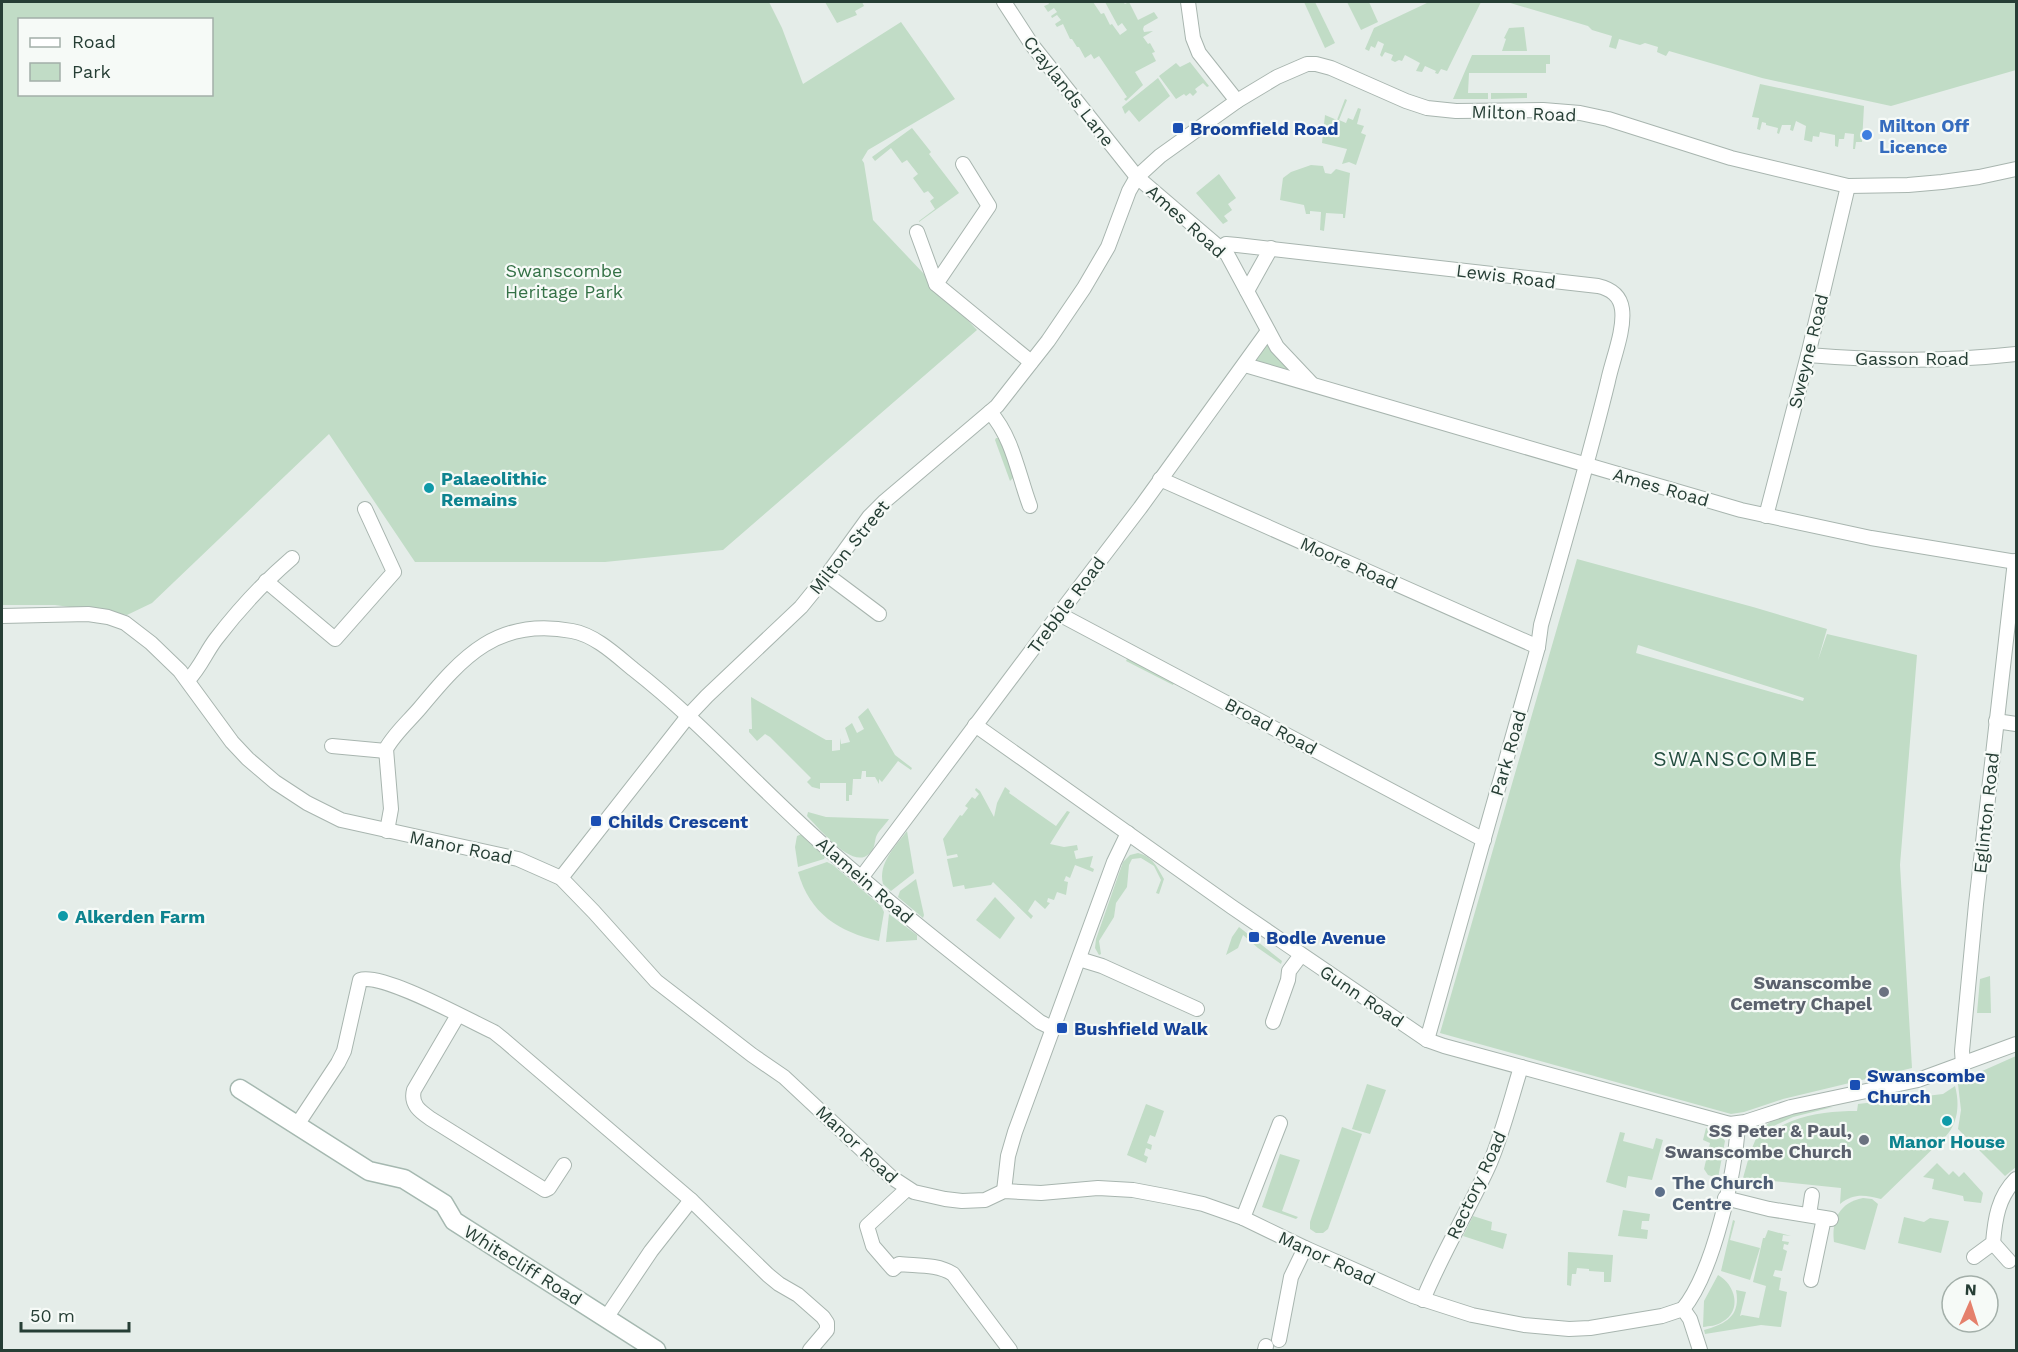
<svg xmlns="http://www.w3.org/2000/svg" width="2018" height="1352" viewBox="0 0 2018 1352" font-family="'Work Sans',sans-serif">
<rect width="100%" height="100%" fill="#e5ede9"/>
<g fill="#c1dcc6" fill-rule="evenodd">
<path d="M2,2H769L782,28L803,84L901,22L955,99L868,150L862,160L864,163L873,220L977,330L723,550L605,562H415L329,434L152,603L127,615L55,605H2ZM20,20H212V94H20Z"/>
<polygon points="825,2 862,2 864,6 855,11 857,15 837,23"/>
<polygon points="1048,2 1093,2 1101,14 1104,13 1110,25 1112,24 1120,35 1127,30 1122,23 1118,26 1105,2 1123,2 1125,4 1129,2 1138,20 1154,12 1158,18 1144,26 1143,29 1144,32 1153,31 1143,37 1148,44 1150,43 1155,52 1152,53 1156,61 1135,72 1143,85 1142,86 1126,101 1124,99 1127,97 1099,56 1094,59 1091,54 1085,58 1079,47 1077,47 1072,39 1070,39 1063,24 1057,27 1055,24 1061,20 1057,15 1052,18 1051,16 1057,12 1054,8 1048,12 1044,6 1049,4"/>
<polygon points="1304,2 1315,2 1335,43 1325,48"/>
<polygon points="1347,2 1369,2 1378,22 1361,30"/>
<polygon points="1429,2 1481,2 1447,71 1441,69 1438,74 1435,73 1436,71 1425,66 1422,72 1416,71 1420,63 1405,55 1402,61 1399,60 1395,62 1391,60 1393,55 1385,52 1382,57 1380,55 1384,44 1378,41 1375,48 1371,46 1369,51 1365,49 1374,28"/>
<polygon points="1507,2 2016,2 2016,70 1891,106 1762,78 1669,51 1666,56 1657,52 1658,47 1645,43 1640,45 1619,39 1616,49 1609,47 1612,36 1592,30 1588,26"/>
<polygon points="1524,27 1527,51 1502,51 1506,39 1504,38 1509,28"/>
<polygon points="1472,55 1550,55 1550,64 1546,64 1546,73 1469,73 1468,93 1488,93 1488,99 1453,99"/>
<polygon points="1190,62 1209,86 1207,87 1203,83 1195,89 1197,92 1193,96 1190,93 1186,96 1184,94 1176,99 1159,76 1176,63 1180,67"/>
<polygon points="1158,78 1170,96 1139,122 1129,110 1125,114 1122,107"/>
<polygon points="1760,84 1864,106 1862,142 1856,142 1855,149 1853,149 1854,134 1845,133 1844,139 1839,139 1838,147 1835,146 1835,135 1820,132 1819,137 1813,136 1812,142 1804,140 1806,126 1796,121 1793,131 1790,130 1791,125 1782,125 1779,134 1777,133 1778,128 1766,125 1766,123 1762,122 1760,130 1757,129 1759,118 1752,117"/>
<polygon points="1491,93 1527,93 1527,98 1491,99"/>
<polygon points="1345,99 1347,100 1339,120 1346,123 1348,118 1353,120 1358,108 1361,109 1357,124 1364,126 1361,133 1366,135 1356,165 1349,162 1342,164 1347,149 1322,143 1325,115 1337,120"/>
<polygon points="912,128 931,152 929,154 959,193 919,222 919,221 935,209 930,201 934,198 928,191 924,193 913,178 918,174 907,160 902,163 891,148 875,161 872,157"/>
<polygon points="1311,165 1323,166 1325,173 1331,174 1336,169 1350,173 1345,218 1343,218 1343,214 1326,213 1324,231 1320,230 1321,212 1310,211 1310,214 1306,214 1304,205 1280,200 1283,178 1291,172"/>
<polygon points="1219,174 1236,198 1228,204 1232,210 1224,216 1228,221 1223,224 1196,193"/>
<polygon points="1266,345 1268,345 1294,373 1255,362"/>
<polygon points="996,438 1000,438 1014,477 1010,481 995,440"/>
<path d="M1577,559L1753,607L1827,629L1818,660L1827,634L1917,655L1900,865L1912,1068L1783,1099L1744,1112L1731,1114L1440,1033ZM1638,645L1804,698L1803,701L1636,653Z"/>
<polygon points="1128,657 1175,681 1173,685 1126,661"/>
<polygon points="751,697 826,740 832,740 832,751 840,750 840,738 841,744 850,742 845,728 852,723 857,733 864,729 858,717 868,708 895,755 912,768 911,770 898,761 882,782 879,779 879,784 875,777 866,777 866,771 862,771 861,779 853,779 852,795 849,795 849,801 846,801 846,783 820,783 820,789 812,787 807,782 811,778 770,737 765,734 757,741 749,732 749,729 752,729"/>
<polygon points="1005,787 1010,791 1009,793 1056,826 1067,811 1070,812 1050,844 1064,847 1077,845 1078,850 1074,851 1076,859 1093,856 1090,867 1094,869 1093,872 1075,865 1070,878 1066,876 1064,881 1068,882 1066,895 1057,892 1054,900 1048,898 1047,902 1050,903 1045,909 1035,900 1028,911 1033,916 1031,919 993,882 991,885 965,889 964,885 953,887 947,859 958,857 957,854 947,856 943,839 960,815 962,816 968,808 965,806 972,797 975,799 979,794 975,790 976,788 980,791 994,817 997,803"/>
<path d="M808,812L826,817L889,819C886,824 878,831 876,837C874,844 875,849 869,854C852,870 819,828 807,816Z"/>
<path d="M907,831L914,873L891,891L883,884C878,863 895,847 907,831Z"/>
<polygon points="802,834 825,857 824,859 798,867 795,847 797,836"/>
<path d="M1138,853C1153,857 1157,867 1164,879L1159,894L1156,893L1161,880L1154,866L1141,858L1132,859L1129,865L1127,887L1116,903L1114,917L1099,941L1101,954L1099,955L1095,948L1096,939L1123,862L1130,855Z"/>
<path d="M827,862L833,865L881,906L884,912L879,941C839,932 810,914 798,872Z"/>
<polygon points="916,879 924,915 923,918 898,897 900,891"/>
<polygon points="995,897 1015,918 1000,939 976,920"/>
<polygon points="889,914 917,935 917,940 886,942"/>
<polygon points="1239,927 1282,961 1281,964 1258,948 1243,935 1238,948 1226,955 1232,937"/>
<polygon points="1990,976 1991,1013 1977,1013 1980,979"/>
<polygon points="2016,1056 2016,1167 2005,1176 1958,1129 1961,1110 1958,1084 1980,1072"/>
<polygon points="1367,1084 1386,1090 1370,1134 1352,1129"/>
<path d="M1955,1086C1960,1104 1958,1124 1945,1137L1881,1199C1865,1195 1854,1193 1840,1204L1841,1188L1743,1178L1750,1153L1757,1136C1770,1134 1781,1125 1792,1121C1813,1113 1835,1111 1857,1111L1858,1104L1943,1094Z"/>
<polygon points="1146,1104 1164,1111 1155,1137 1150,1135 1147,1143 1152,1145 1151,1150 1146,1148 1144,1155 1148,1157 1146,1163 1127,1155"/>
<path d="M1833,1107L1793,1117L1759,1133C1772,1112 1810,1109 1833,1107Z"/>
<polygon points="1342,1127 1362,1134 1328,1229 1323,1233 1316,1233 1310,1229 1310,1222"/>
<polygon points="1706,1128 1720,1134 1725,1141 1718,1178 1708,1175 1704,1169 1710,1143 1703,1140"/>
<polygon points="1620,1132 1625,1133 1623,1141 1653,1149 1656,1138 1663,1140 1652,1180 1628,1176 1626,1188 1606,1182"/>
<polygon points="1280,1154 1300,1160 1282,1211 1298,1217 1296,1219 1262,1207"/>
<polygon points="1937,1163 1949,1175 1953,1171 1959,1177 1964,1172 1983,1193 1981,1203 1964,1201 1963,1196 1932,1189 1934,1179 1923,1177"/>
<path d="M1863,1198L1872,1199L1878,1204L1865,1250L1834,1242C1831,1220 1840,1202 1863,1198Z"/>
<polygon points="1623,1210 1650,1214 1649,1221 1642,1221 1641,1229 1648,1230 1647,1239 1618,1236"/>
<polygon points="1473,1216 1492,1222 1491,1230 1507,1234 1503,1249 1463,1236"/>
<polygon points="1904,1217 1924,1222 1930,1218 1949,1221 1941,1253 1898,1243"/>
<polygon points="1733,1220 1735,1221 1730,1240 1760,1248 1750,1280 1721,1271"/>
<path d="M1768,1230L1791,1236L1783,1235L1782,1241L1789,1242L1788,1245L1784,1244L1783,1249L1787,1251L1782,1271L1775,1270L1773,1276L1781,1278L1779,1290L1787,1292L1781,1327L1761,1325L1705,1334L1704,1330C1726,1324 1741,1316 1736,1290L1746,1292L1740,1316L1742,1315L1759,1318L1766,1286L1753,1282L1763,1238H1765Z"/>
<polygon points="1568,1252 1613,1255 1611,1282 1604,1282 1604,1272 1589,1271 1589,1269 1577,1268 1576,1274 1572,1274 1571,1286 1567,1285"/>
<path d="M1718,1275C1735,1284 1743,1311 1722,1322C1717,1326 1709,1326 1703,1327L1704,1301Z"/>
</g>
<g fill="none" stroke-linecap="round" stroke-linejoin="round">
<defs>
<g id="street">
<polyline points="1004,2 1032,45 1137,177 1227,254 1277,347 1311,383"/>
<polyline points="1188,2 1193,38 1199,53 1237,101"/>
<polyline points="917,232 936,284 1031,362"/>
<path d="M1220,248L1226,244L1237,245L1598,286C1611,289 1620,295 1622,309C1625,330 1612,361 1608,381C1588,463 1564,544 1541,625L1538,647L1427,1040"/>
<polyline points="936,284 989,206 963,164"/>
<polyline points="1247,291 1271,248"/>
<path d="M1808,355C1881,361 1944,362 2016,354"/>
<polyline points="1245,365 1741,510 1871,538 2016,562"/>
<path d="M990,412C1013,438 1018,474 1030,506"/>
<polyline points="1160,479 1538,647"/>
<polyline points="1766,516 1808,355 1848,186"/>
<polyline points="827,575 879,614"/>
<polyline points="266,581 335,639 394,572 365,509"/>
<polyline points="1059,614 1484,840"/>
<polyline points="2,616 88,614 108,617 125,623 151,643 180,671 232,742 248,759 275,782 307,803 341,820 518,859 561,878 594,912 656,981 752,1055 784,1077 891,1177 914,1192 945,1199 962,1201 985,1200 1004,1191 1041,1193 1098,1188 1133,1190 1170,1197 1203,1204 1243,1218 1305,1248 1413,1296 1472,1315 1524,1325 1569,1329 1590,1328 1662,1316 1683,1309"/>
<path d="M188,680C200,668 206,652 216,639C239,609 264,582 292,558"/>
<polyline points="1996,721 2016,724"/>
<polyline points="975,725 1232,907 1427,1040 1444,1046 1730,1124 1745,1122 1791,1107 1918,1080 2016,1044"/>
<polyline points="332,746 386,751"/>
<path d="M387,831L391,809L386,749C394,734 409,721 420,708C463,656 498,617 572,631C595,635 616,655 633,669C706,726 766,796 836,856C902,914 971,968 1040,1022L1054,1029"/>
<polyline points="561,878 689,715 707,696 801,607 827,575 869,517 885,501 997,406 1048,341 1084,288 1108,247 1129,191 1137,177 1160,156 1237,101 1277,77 1307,64 1316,64 1331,68 1406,101 1427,108 1456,111 1543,110 1580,113 1608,119 1731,158 1848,186 1908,185 1942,182 1979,177 2016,169"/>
<polyline points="861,878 1059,614 1140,508 1268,331"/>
<polyline points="1079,959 1102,966 1197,1009"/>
<path d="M458,1015L414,1090C410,1105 421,1112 431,1119L545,1190L549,1188L564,1165"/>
<polyline points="1273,1022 1288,980 1289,971 1301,955"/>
<polyline points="1963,1065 1962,1051 1976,904 2015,561"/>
<path d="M297,1125L338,1063L344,1051L360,980C382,972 470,1021 494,1032L504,1040L691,1200L768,1275L779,1284L798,1295L823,1317L827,1323V1330L810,1350"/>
<path d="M907,1189L867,1226L873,1246L893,1269L899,1264C917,1266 937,1264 953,1274L1010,1350"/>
<polyline points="1004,1191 1008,1156 1015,1132 1114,862 1128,833"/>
<polyline points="1725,1198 1769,1209 1831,1219"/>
<polyline points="1809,1215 1812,1195"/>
<polyline points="1243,1218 1280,1123"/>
<polyline points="1993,1243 2009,1261"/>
<path d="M1974,1257L1993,1243C1995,1219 1998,1197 2016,1179"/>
<polyline points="1811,1280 1824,1218"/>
<path d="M1423,1300C1442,1253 1469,1210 1490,1163C1503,1132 1511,1099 1521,1067"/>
<path d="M1683,1309C1714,1271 1735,1173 1738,1124"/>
<polyline points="1683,1309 1690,1319 1700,1350"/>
<polyline points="606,1318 651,1251 691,1200"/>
<polyline points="1279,1340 1291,1277 1305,1248"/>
<polyline points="1265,1350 1266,1346"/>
</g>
<polyline id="secondary" points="240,1089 369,1171 404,1179 444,1204 454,1221 656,1350"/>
</defs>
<use href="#street" stroke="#a8b5af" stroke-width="16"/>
<use href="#secondary" stroke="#a5b8b0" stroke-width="21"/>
<use href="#street" stroke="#fff" stroke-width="14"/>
<use href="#secondary" stroke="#fff" stroke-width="18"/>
</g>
<g fill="#1a4fb4" stroke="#f6faf7" stroke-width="2">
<rect x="1172" y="122" width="12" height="12" rx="3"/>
<rect x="590" y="815" width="12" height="12" rx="3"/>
<rect x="1248" y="931" width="12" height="12" rx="3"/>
<rect x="1056" y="1022" width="12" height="12" rx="3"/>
<rect x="1849" y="1079" width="12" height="12" rx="3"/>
</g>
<circle fill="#3f7fe0" stroke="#f6faf7" stroke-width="2" cx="1867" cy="135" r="6"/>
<g fill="#0f9aa8" stroke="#f6faf7" stroke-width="2">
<circle cx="429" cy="488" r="6"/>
<circle cx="63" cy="916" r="6"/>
<circle cx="1947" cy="1121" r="6"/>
</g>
<g fill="#6b7280" stroke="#f6faf7" stroke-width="2">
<circle cx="1884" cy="992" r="6"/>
<circle cx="1864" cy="1140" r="6"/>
</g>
<circle fill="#5c6f8a" stroke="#f6faf7" stroke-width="2" cx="1660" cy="1192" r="6"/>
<g text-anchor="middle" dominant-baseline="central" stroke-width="4.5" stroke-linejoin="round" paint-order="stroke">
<g font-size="18" fill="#263e35" stroke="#f6faf7">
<text transform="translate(1069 91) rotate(52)">Craylands Lane</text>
<text transform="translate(1524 113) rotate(2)">Milton Road</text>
<text transform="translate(1186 221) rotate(42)">Ames Road</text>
<text transform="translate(1506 276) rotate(7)">Lewis Road</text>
<text transform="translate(1808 351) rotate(-76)">Sweyne Road</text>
<text x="1912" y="358">Gasson Road</text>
<text transform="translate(1661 487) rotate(16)">Ames Road</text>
<text transform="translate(849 547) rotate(-51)">Milton Street</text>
<text transform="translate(1349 563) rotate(24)">Moore Road</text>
<text transform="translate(1066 605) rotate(-53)">Trebble Road</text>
<text transform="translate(1271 726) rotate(28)">Broad Road</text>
<text transform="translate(1508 753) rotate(-74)">Park Road</text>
<text transform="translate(1986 813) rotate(-84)">Eglinton Road</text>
<text transform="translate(461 847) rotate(12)">Manor Road</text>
<text transform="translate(865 880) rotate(41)">Alamein Road</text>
<text transform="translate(1362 996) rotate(34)">Gunn Road</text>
<text transform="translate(857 1144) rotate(43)">Manor Road</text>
<text transform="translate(1476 1185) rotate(-65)">Rectory Road</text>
<text transform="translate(1327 1258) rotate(25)">Manor Road</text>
<text transform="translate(523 1265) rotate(32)">Whitecliff Road</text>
</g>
<g font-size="18" font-weight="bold" fill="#366cbe" stroke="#f6faf7" text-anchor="start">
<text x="1879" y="125">Milton Off<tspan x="1879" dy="21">Licence</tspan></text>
</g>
<g font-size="18" font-weight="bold" fill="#164399" stroke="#f6faf7" text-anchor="start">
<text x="1190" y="128">Broomfield Road</text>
<text x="608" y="821">Childs Crescent</text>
<text x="1266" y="937">Bodle Avenue</text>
<text x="1074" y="1028">Bushfield Walk</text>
<text x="1867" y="1075">Swanscombe<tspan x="1867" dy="21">Church</tspan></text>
</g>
<g font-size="18" fill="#347146" stroke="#f6faf7">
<text x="564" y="270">Swanscombe<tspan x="564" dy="21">Heritage Park</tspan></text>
</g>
<g font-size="18" font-weight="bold" fill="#0d838f" stroke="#f6faf7" text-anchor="start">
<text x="441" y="478">Palaeolithic<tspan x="441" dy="21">Remains</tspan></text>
<text x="75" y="916">Alkerden Farm</text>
<text x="1947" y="1141" text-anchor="middle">Manor House</text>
</g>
<g font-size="18" font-weight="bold" fill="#5b616d" stroke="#f6faf7" text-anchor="end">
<text x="1872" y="982">Swanscombe<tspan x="1872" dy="21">Cemetry Chapel</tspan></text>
<text x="1852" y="1130">SS Peter &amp; Paul,<tspan x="1852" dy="21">Swanscombe Church</tspan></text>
</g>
<g font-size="18" font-weight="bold" fill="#4e5e75" stroke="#f6faf7" text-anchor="start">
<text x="1672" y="1182">The Church<tspan x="1672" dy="21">Centre</tspan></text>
</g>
<g font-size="21" letter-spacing="1.5" fill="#244e40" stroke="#f6faf7">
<text x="1736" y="758">SWANSCOMBE</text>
</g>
</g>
<rect width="2018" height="1352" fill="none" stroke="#263e35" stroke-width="6"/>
<rect x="18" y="18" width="195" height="78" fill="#f6faf7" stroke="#a3afa9" stroke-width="1.5"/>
<rect x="30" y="38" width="30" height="9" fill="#ffffff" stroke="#a3afa9" stroke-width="1.5"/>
<text x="72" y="48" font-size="18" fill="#263e35">Road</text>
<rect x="30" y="63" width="30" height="18" fill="#c1dcc6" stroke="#a3afa9" stroke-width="1.5"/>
<text x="72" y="78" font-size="18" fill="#263e35">Park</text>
<g transform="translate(1970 1304) rotate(3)"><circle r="28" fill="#f6faf7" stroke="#a3afa9" stroke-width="1.5"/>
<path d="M0-4.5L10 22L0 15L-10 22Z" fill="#e5806c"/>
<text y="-9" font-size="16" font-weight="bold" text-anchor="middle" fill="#263e35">N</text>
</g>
<path d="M21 1322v9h108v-9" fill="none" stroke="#263e35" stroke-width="3"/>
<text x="30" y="1322" font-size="18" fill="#263e35" stroke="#f6faf7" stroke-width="4.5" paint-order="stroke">50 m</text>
</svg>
